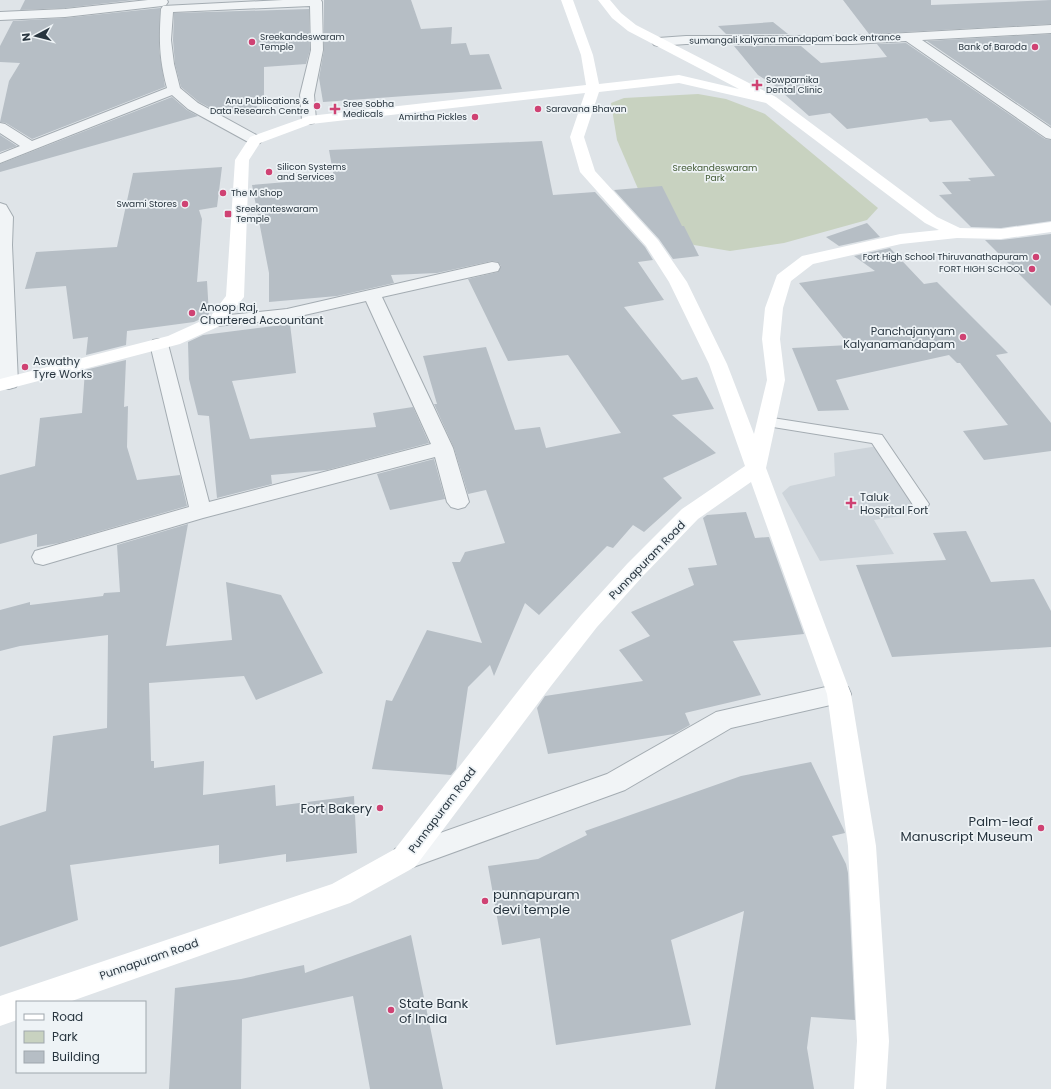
<svg xmlns="http://www.w3.org/2000/svg" width="1051" height="1089" viewBox="0 0 1051 1089" font-family="Poppins,sans-serif">
<rect width="100%" height="100%" fill="#dfe4e8"/>
<polygon fill="#cdd4da" points="878,446 921,513 874,520 894,554 820,561 782,493 790,486 835,476 834,453"/>
<polygon fill="#c8d2c0" points="698,94 726,99 765,114 878,208 867,220 784,243 730,251 694,245 654,226 617,140 611,103 624,98"/>
<g fill="#b6bec5">
<polygon points="25,0 134,0 65,8 20,10"/>
<polygon points="324,0 411,0 421,29 452,27 451,44 466,43 470,55 489,54 502,89 323,102 319,78 324,50"/>
<polygon points="843,0 931,0 931,5 1051,0 1051,24 869,34"/>
<polygon points="160,8 159,49 165,87 32,139 6,123 0,122 9,81 20,63 0,62 0,46 13,21 65,18"/>
<polygon points="309,9 310,50 306,64 264,67 264,96 261,96 256,110 216,111 199,102 181,87 175,64 173,40 174,13"/>
<polygon points="773,22 788,34 726,34 718,26"/>
<polygon points="1051,34 1051,126 927,41"/>
<polygon points="906,43 1045,139 1051,140 1051,221 1001,228 971,227 939,195 952,194 942,182 971,181 968,178 995,176 951,120 930,122 927,118 847,129 830,113 809,116 774,85 758,75 734,46 801,46 821,63 887,57 877,44"/>
<polygon points="172,97 187,110 198,116 0,172 0,164"/>
<polygon points="0,135 17,146 0,152"/>
<polygon points="542,141 553,195 595,192 645,247 653,260 638,262 664,300 624,307 682,380 697,377 714,409 672,415 716,453 663,478 682,498 644,532 633,525 613,548 607,546 539,615 525,603 494,676 490,665 468,687 456,769 451,775 372,769 386,700 392,701 427,630 482,643 452,562 460,562 465,552 505,543 486,490 468,494 454,448 434,404 437,404 423,356 486,347 515,430 540,427 546,448 621,433 568,355 508,361 468,279 498,272 501,266 498,262 492,261 437,273 391,275 394,283 337,296 269,302 269,273 252,185 334,178 329,150"/>
<polygon points="222,167 217,207 199,210 202,219 197,282 207,281 209,315 194,322 127,331 126,345 86,355 88,337 73,339 66,286 25,289 36,252 117,247 133,173"/>
<polygon points="662,186 682,226 684,226 699,256 673,259 659,239 614,190"/>
<polygon points="867,223 880,237 839,246 826,237"/>
<polygon points="1051,234 1051,306 985,240 1001,240"/>
<polygon points="890,248 924,284 937,282 1008,353 996,355 1051,423 1051,451 984,460 963,431 1008,425 960,363 957,363 949,355 836,380 849,410 818,411 792,348 849,345 799,283 875,271 854,256"/>
<polygon points="290,324 296,373 232,381 250,439 376,427 373,413 413,407 429,443 327,470 271,475 272,484 217,498 209,416 198,415 189,379 188,342 203,335"/>
<polygon points="126,360 124,407 128,406 127,447 137,480 180,475 187,506 59,543 37,547 37,534 0,544 0,475 35,466 40,418 82,413 85,370"/>
<polygon points="434,459 445,499 390,510 377,474"/>
<polygon points="746,512 755,538 769,537 804,634 733,641 761,695 685,713 690,725 674,734 548,754 537,708 545,696 643,681 619,650 650,636 631,612 694,585 688,568 717,565 703,518 707,515"/>
<polygon points="188,524 166,646 232,640 226,582 281,595 323,673 256,700 244,676 149,683 151,761 154,761 154,768 204,761 203,795 275,785 276,806 354,796 357,853 286,862 286,854 219,864 219,845 70,865 78,920 0,947 0,826 46,811 53,736 107,728 108,635 20,646 0,651 0,610 30,602 30,605 103,596 104,593 120,592 117,545"/>
<polygon points="966,531 991,582 1034,579 1051,611 1051,647 892,657 856,565 946,560 933,533"/>
<polygon points="811,762 844,830 845,833 832,836 846,864 848,873 855,1020 811,1017 807,1048 814,1089 715,1089 744,911 671,940 691,1025 556,1045 540,938 502,945 488,866 538,859 587,835 585,831 741,776"/>
<polygon points="411,935 443,1089 370,1089 353,996 242,1019 241,1089 169,1089 175,988 241,979 304,965 305,973"/>
</g>
<g fill="none" stroke-linecap="round" stroke-linejoin="round">
<defs>
<polygon id="lane" points="766,417 882,435 929,504 927,508 921,510 915,508 872,443 761,425 758,422 761,419"/>
<g id="street">
<polygon points="148,0 167,0 168,2 166,5 162,6 65,17 0,20 0,12 65,9"/>
<path d="M283,0H321L322,2L323,50L314,95L316,120L314,123L309,124L304,123L302,120L300,95L311,50L310,6L173,12L171,40L174,64L180,88L198,103L260,137L262,140L260,143L255,144L250,143L188,109L172,95L0,163V154L20,146L0,133V123L5,124L32,141L167,88C159,58 159,40 161,9L163,6Z"/>
<polygon points="1051,25 1051,33 922,40 1051,128 1051,139 1046,138 906,41 852,44 686,44 658,46 654,45 652,42 654,39 658,38 686,36 852,36"/>
<polygon points="0,203 6,205 13,217 12,245 18,383 16,387 9,389 2,387 0,384"/>
<polygon points="492,262 498,263 500,267 498,271 382,297 453,448 469,502 465,507 458,509 451,507 447,502 435,457 203,518 43,565 35,563 32,557 35,551 189,507 150,344 153,340 159,339 165,340 168,344 209,502 431,444 366,301 287,319 216,326 210,325 207,321 210,317 287,309"/>
<polygon points="839,684 848,687 851,694 848,701 731,728 625,790 405,870 395,867 391,858 395,849 607,774 716,712"/>
</g>
</defs>
<use href="#lane" stroke="#a4acb2" stroke-width="2"/>
<use href="#street" stroke="#a4acb2" stroke-width="2"/>
<use href="#lane" fill="#f1f4f6" fill-rule="evenodd"/>
<use href="#street" fill="#f1f4f6" fill-rule="evenodd"/>
<path fill="#fff" fill-rule="evenodd" d="M561,0H573L593,55L599,84L679,75L739,89L628,31L612,18L598,0H610L621,13L636,25L776,97L937,217L960,228L1001,229L1051,222V232L1001,239L957,238L901,244L813,264L791,281L783,308L780,339L785,380L766,468L851,694L876,846L889,1041L886,1089H854L857,1041L848,846L827,694L751,482L698,519L643,576L597,627L551,686L415,867L350,903L69,1002H17V1020L0,1026V996L332,884L395,849L533,672L581,615L627,564L682,509L745,466L709,364L669,282L646,246L580,172L570,137L585,93L311,124L260,143L249,160L244,297L222,325L180,344L0,391V379L168,336L210,317L226,296L235,160L250,137L309,116L586,85L581,55ZM679,83L766,103L925,223L939,230L900,234L802,256L777,275L765,308L762,339L767,380L754,434L727,364L687,282L658,240L595,171L584,137L599,92Z"/>
</g>
<g fill="#cf4273" stroke="#eef3f6" stroke-width="1.5">
<circle cx="252" cy="42" r="4"/>
<circle cx="1035" cy="47" r="4"/>
<path d="M755 79h4v4h4v4h-4v4h-4v-4h-4v-4h4z"/>
<circle cx="317" cy="106" r="4"/>
<path d="M333 103h4v4h4v4h-4v4h-4v-4h-4v-4h4z"/>
<circle cx="538" cy="109" r="4"/>
<circle cx="475" cy="117" r="4"/>
<circle cx="269" cy="172" r="4"/>
<circle cx="223" cy="193" r="4"/>
<circle cx="185" cy="204" r="4"/>
<rect x="224" y="210" width="8" height="8" rx="2"/>
<circle cx="1036" cy="257" r="4"/>
<circle cx="1032" cy="269" r="4"/>
<circle cx="192" cy="313" r="4"/>
<circle cx="963" cy="337" r="4"/>
<circle cx="25" cy="367" r="4"/>
<path d="M849 497h4v4h4v4h-4v4h-4v-4h-4v-4h4z"/>
<circle cx="380" cy="808" r="4"/>
<circle cx="1041" cy="828" r="4"/>
<circle cx="485" cy="901" r="4"/>
<circle cx="391" cy="1010" r="4"/>
</g>
<g text-anchor="middle" dominant-baseline="central" stroke-width="3.5" stroke-linejoin="round" paint-order="stroke">
<g font-size="9" fill="#28353f" stroke="#eef3f6" text-anchor="start">
<text x="260" y="37">Sreekandeswaram<tspan x="260" dy="10">Temple</tspan></text>
<text x="1027" y="47" text-anchor="end">Bank of Baroda</text>
<text x="766" y="80">Sowparnika<tspan x="766" dy="10">Dental Clinic</tspan></text>
<text x="309" y="101" text-anchor="end">Anu Publications &amp;<tspan x="309" dy="10">Data Research Centre</tspan></text>
<text x="343" y="104">Sree Sobha<tspan x="343" dy="10">Medicals</tspan></text>
<text x="546" y="109">Saravana Bhavan</text>
<text x="467" y="117" text-anchor="end">Amirtha Pickles</text>
<text x="277" y="167">Silicon Systems<tspan x="277" dy="10">and Services</tspan></text>
<text x="231" y="193">The M Shop</text>
<text x="177" y="204" text-anchor="end">Swami Stores</text>
<text x="236" y="209">Sreekanteswaram<tspan x="236" dy="10">Temple</tspan></text>
<text x="1028" y="257" text-anchor="end">Fort High School Thiruvanathapuram</text>
<text x="1024" y="269" text-anchor="end">FORT HIGH SCHOOL</text>
</g>
<g font-size="9" fill="#28353f" stroke="#eef3f6">
<text transform="translate(795 39) rotate(-1)">sumangali kalyana mandapam back entrance</text>
</g>
<g font-size="9" fill="#435b35" stroke="#eef3f6">
<text x="715" y="168">Sreekandeswaram<tspan x="715" dy="10">Park</tspan></text>
</g>
<g font-size="11" fill="#28353f" stroke="#eef3f6" text-anchor="start">
<text x="200" y="307">Anoop Raj,<tspan x="200" dy="13">Chartered Accountant</tspan></text>
<text x="955" y="331" text-anchor="end">Panchajanyam<tspan x="955" dy="13">Kalyanamandapam</tspan></text>
<text x="33" y="361">Aswathy<tspan x="33" dy="13">Tyre Works</tspan></text>
<text x="860" y="497">Taluk<tspan x="860" dy="13">Hospital Fort</tspan></text>
</g>
<g font-size="11" fill="#28353f" stroke="#eef3f6">
<text transform="translate(647 560) rotate(-46)">Punnapuram Road</text>
<text transform="translate(442 810) rotate(-53)">Punnapuram Road</text>
<text transform="translate(149 959) rotate(-19)">Punnapuram Road</text>
</g>
<g font-size="13" fill="#28353f" stroke="#eef3f6" text-anchor="end">
<text x="372" y="808">Fort Bakery</text>
<text x="1033" y="821">Palm-leaf<tspan x="1033" dy="15">Manuscript Museum</tspan></text>
<text x="493" y="894" text-anchor="start">punnapuram<tspan x="493" dy="15">devi temple</tspan></text>
<text x="399" y="1003" text-anchor="start">State Bank<tspan x="399" dy="15">of India</tspan></text>
</g>
</g>
<rect x="16" y="1001" width="130" height="72" fill="#eef3f6" stroke="#9fa7ad"/>
<rect x="24" y="1014" width="20" height="6" fill="#ffffff" stroke="#9fa7ad"/>
<text x="52" y="1021" font-size="12" fill="#28353f">Road</text>
<rect x="24" y="1031" width="20" height="12" fill="#c8d2c0" stroke="#9fa7ad"/>
<text x="52" y="1041" font-size="12" fill="#28353f">Park</text>
<rect x="24" y="1051" width="20" height="12" fill="#b6bec5" stroke="#9fa7ad"/>
<text x="52" y="1061" font-size="12" fill="#28353f">Building</text>
<g transform="translate(36 36) rotate(263)" stroke="#eef3f6" stroke-width="3" paint-order="stroke">
<path d="M0-3L7 15L0 10L-7 15Z" fill="#28353f"/>
<text y="-6" font-size="11" font-weight="bold" text-anchor="middle" fill="#28353f">N</text>
</g>
</svg>
